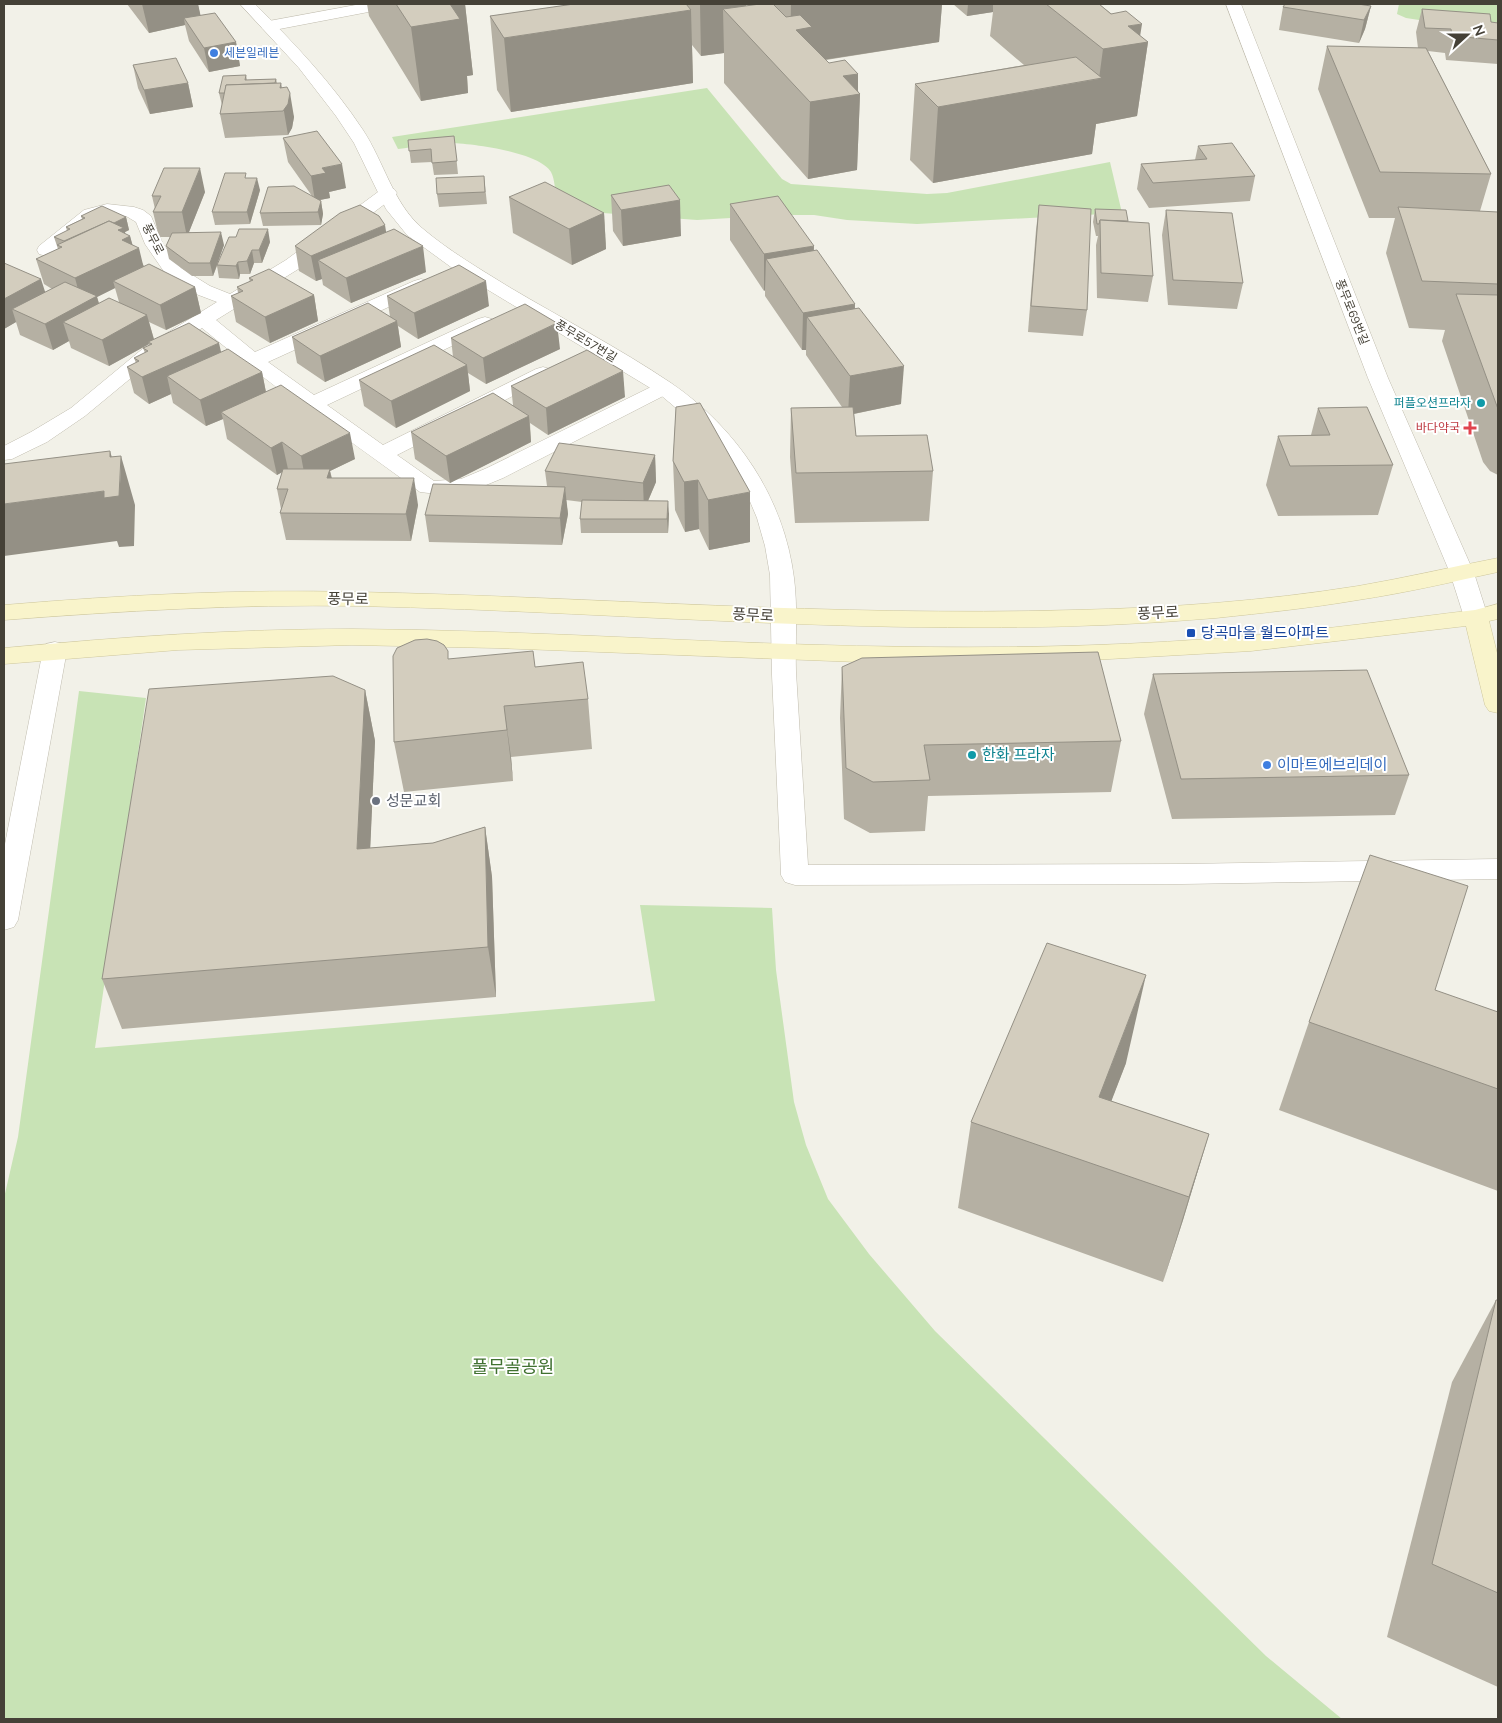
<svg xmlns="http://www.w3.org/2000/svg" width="1502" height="1723" viewBox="0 0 1502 1723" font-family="'Nunito Sans','Noto Sans KR',sans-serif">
<rect width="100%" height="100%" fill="#f2f1e8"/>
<g fill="#c8e3b5">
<polygon points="1399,4 1498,4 1498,32 1406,18 1397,14"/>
<path d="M707,88L782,179L791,184L927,194L947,193L1110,162L1122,213L917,224L847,220L814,215H780L697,220L603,213L556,198C555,190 555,180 551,172C539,152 470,143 448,143C432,143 415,147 398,149L392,137Z"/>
<polygon points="79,691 146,698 95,1048 655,1001 640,905 772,908 776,970 794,1102 806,1145 828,1199 869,1254 935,1331 1266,1656 1342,1719 4,1719 4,1198 18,1137"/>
</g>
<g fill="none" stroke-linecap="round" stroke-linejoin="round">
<defs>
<g id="lane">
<polygon points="361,4 392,4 389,7 384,9 269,31 263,29 261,26 263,23 269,21"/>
<path d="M388,188L394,189L397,193L394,197L300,268L216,320L255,352L414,281L421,279L428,281L431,285L428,289L268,362L314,395L478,319L485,317L492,319L495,323L492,327L327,405L383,445L536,369L543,367L550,369L553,373L550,377L397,455L434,481L461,479L487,468L657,384L664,382L671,384L674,388L671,392L503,478L474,490L446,495L420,492C347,438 272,387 202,328L160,354L85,416L47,442L12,459L4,460V446L31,432L71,408L146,346L217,302L196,294L167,276L145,244L136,222L126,216L108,215L96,218L53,254L46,256L39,254L37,250L39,246L84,210L107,204L134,207L143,210L151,216L163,244L181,268L210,286L230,294L286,260L382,189Z"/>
<polygon points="55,642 64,644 67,650 18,920 14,927 4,930 4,849 43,650 46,644"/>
</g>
<g id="street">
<path d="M240,4H255C294,43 332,83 363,130C384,162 393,203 422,228C449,251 480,269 509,287C563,319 619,348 671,383C737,428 784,498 794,578C798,609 795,641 796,672C800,736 804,801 808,865L1182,864L1498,859V879L1182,884L795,885L785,882L781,875L780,850L772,675L770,575L765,546L757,518L746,492L733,469L701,429L657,392L455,270L407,235L386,209L354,143L336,116L299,68Z"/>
<polygon points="1226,4 1241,4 1388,378 1474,573 1488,617 1484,622 1476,625 1468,622 1464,617 1450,573 1368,378"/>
</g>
<g id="secondary">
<path d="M1498,558V572C1452,582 1405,593 1358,600C1311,608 1263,613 1216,618C930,643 643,612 357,606C239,604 122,611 4,620V605C122,595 240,589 358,592C596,597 834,617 1073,610C1168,608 1264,601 1358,586C1405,578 1451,567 1498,558Z"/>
<path d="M1498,604V619L1489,621L1498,657V713L1489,711L1485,705L1466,626L1251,651L1074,661L858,662L496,648L352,645L178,650L4,664V648C119,637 235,629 352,629C544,630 736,646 929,647C1035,648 1141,645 1247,636C1324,630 1399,619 1475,610Z"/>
</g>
</defs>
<use href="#lane" stroke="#c0bcae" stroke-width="1"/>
<use href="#street" stroke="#c0bcae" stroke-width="1"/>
<use href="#secondary" stroke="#cec79c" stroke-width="1"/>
<use href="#lane" fill="#fff" fill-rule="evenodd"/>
<use href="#street" fill="#fff" fill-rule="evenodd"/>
<use href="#secondary" fill="#f9f4cb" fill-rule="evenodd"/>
</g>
<g fill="#b5b0a3" fill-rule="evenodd">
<polygon points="127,4 198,4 200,15 236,42 240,66 209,72 189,41 185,25 149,33"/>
<polygon points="367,4 465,4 473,75 467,76 468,93 421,101 369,16"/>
<polygon points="574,4 746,4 746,6 760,4 942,4 939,42 826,60 829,63 858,74 858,91 860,94 857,170 808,179 724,83 724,53 701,56 692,45 693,83 511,112 497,90 490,16"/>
<polygon points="953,4 1099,4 1148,42 1137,116 1096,124 1092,154 933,183 910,160 915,84 1024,65 990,36 993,12 967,16"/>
<polygon points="1371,6 1365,29 1359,43 1279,30 1283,7"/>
<polygon points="1422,9 1491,22 1498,23 1498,64 1446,60 1445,53 1428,51 1491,174 1480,211 1498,213 1498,475 1490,471 1483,462 1442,341 1445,330 1409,328 1386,253 1395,218 1369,218 1318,89 1327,46 1418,48 1416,32"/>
<polygon points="133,65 188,83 193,107 150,114 138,88"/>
<polygon points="246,75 247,80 276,79 277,83 282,88 294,117 292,128 288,135 225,138 220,114 222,105 219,93"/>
<polygon points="454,136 458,174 434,175 432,162 411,163 408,140"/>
<polygon points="283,138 346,188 329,192 330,198 319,200 321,201 323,214 321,225 263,226 260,213 312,196 288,162"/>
<polygon points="1198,146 1255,176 1250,201 1149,208 1137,189 1141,164 1195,160"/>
<polygon points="484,176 487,204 439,207 437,194"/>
<polygon points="247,178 260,190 250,224 215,225 212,212"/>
<polygon points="205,192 189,232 224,245 217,264 270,242 262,263 254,263 250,274 240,274 239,279 219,278 217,266 213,276 192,276 169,259 166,246 170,237 159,237 153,212 155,209 152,196"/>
<polygon points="611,195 681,236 623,246 613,231"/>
<polygon points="509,197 604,213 606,249 572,265 513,233"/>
<polygon points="730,204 814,251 855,308 901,404 854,414 856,436 933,471 929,521 795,523 790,457 791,408 842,407 806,355 806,350 802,350 765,296 765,290 764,291 730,240"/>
<polygon points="1039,205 1087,310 1083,336 1028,332 1036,230"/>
<polygon points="1095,209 1128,221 1153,276 1148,302 1097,298 1096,245 1098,236 1096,236 1093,222"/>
<polygon points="1166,210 1243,283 1237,309 1168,305 1162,235"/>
<path d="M81,216L126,217L129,230L125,232V234L130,236L132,245L144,266L195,287L201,313L166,330L149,322L154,339L221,353L262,372L266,392L355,459L330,471L332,478L418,505L411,541L286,540L280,513L281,509L277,489L282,472L277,475L227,439L223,419L206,426L173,403L171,394L149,404L134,393L127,367L136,363L134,358L145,353L143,348L149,345V344L109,366L71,348L69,341L53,350L20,335L16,322L4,329V263L45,292L52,289L44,284L36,259L58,249L54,237L67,231L66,227L82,219ZM115,288L119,302L99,303L97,297Z"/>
<polygon points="386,232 426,272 351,303 323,285 322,279 316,281 299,271 295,246"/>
<polygon points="249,278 314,295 318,321 270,343 236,322 231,296 238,293 237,287 250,282"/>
<polygon points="387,296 489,306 418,339 398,326 401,347 325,382 297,363 292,337 390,317"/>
<polygon points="451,338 560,349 486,384 468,373 470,391 396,428 364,406 359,380 453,357"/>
<polygon points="511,386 625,397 548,435 530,423 531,442 450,483 415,459 411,432 513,405"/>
<polygon points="676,407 750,542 709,550 699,529 685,532 675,510 673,461"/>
<polygon points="1318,408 1393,465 1378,515 1278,516 1266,485 1278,436 1311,435"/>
<polygon points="655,455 656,482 648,501 669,514 668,533 581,533 580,519 582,502 566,500 568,514 562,545 429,542 425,515 547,486 545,471"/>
<polygon points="449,659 535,667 588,699 592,749 511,757 513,781 404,792 394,742"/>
<polygon points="842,667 1121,741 1111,792 928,796 925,831 870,833 844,819 840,718"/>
<polygon points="1153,674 1409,775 1395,815 1172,819 1144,714"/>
<polygon points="365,690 375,741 370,848 433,843 485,827 492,877 496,997 122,1029 102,979"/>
<polygon points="1498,1012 1498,1191 1279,1110 1309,1022"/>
<polygon points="1126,1063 1111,1101 1209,1134 1183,1220 1163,1282 958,1208 971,1122"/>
<polygon points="1496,1300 1498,1300 1498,1687 1387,1637 1452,1382"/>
</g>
<g fill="#949085">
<polygon points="142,4 198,4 202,22 184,18 185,25 149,33"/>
<polygon points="450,4 465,4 473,75 467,76 468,93 421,101 411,27"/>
<polygon points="700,4 746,4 746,32 723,9 724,53 701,56"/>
<polygon points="791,4 942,4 939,42 790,65"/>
<polygon points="968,4 993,4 993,12 967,16"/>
<polygon points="1371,6 1365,29 1359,43 1364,20"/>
<polygon points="691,10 693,83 511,112 504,38"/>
<polygon points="1142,24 1139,43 1148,42 1137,116 1096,124 1092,154 933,183 938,107 1099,79 1103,49 1128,26"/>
<polygon points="236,42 240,66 209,72 204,48"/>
<polygon points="858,74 858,94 860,94 857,170 808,179 810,102 843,76"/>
<polygon points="188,83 193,107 150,114 144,90"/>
<polygon points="281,83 285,106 290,93 294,117 292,128 288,135 280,88"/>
<polygon points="342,164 346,188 329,192 330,198 315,201 311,176 322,168"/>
<polygon points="200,168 205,192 187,237 182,212"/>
<polygon points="257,178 260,190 250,224 247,212"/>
<polygon points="680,200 681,236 623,246 621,210"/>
<polygon points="321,201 323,214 321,225 318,212"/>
<polygon points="604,213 606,249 572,265 569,229"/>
<polygon points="126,217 129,230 125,232 126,238 130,236 134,250 139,248 145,273 113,281 115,288 97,297 104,322 63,322 69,341 53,350 45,324 82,304 75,278 71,244"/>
<polygon points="385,225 389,250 318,260 322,279 316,281 311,256"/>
<polygon points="268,229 270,242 262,263 259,250"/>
<polygon points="221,232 224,245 213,276 210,263"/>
<polygon points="423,246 426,272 351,303 346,278"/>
<polygon points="814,246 813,282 766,259 765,290 764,291 764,254"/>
<polygon points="252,250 254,263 250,274 247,261"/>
<polygon points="238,262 240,274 239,279 236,266"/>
<polygon points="41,279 49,304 12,309 16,322 4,329 4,299"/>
<polygon points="486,281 489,306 418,339 414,313"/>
<polygon points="195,287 201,313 166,330 160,305"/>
<polygon points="314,295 318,321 270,343 265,317"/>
<polygon points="855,304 854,341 807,317 806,350 802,350 803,313"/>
<polygon points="147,315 154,340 148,342 149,344 109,366 102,340"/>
<polygon points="397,321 401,347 325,382 320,356"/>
<polygon points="557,323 560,349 486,384 483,358"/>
<polygon points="219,343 225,369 167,376 171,394 149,404 142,377"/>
<polygon points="467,365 470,391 396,428 391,401"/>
<polygon points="904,366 901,404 848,415 850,376"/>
<polygon points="623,371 625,397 548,435 546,408"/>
<polygon points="262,372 267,398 221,412 223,419 206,426 200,400"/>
<polygon points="529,416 531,442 450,483 446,456"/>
<polygon points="350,433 355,459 330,471 335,496 306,483 301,456"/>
<polygon points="282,442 288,469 277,475 271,448"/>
<polygon points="110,451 120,484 121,456 135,505 134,546 119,547 117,541 4,556 4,504 104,491 110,457"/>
<polygon points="655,455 656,482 644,510 643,483"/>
<polygon points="414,478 418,505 411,541 406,514"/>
<polygon points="698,480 699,529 685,532 684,482"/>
<polygon points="565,487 568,514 562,545 560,518"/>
<polygon points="750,492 750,542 709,550 708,500"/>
<polygon points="668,501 669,514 668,533 667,519"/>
<polygon points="365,690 375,741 368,899 357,849"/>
<polygon points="504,706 511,757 513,781 507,730"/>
<polygon points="485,827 492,877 496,997 488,947"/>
<polygon points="1146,975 1126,1063 1088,1162 1099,1097"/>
<polygon points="1209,1134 1183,1220 1163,1282 1189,1197"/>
</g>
<g fill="#d3cdbe" stroke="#949085">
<polygon points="396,4 452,4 450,4 460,19 411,27"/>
<polygon points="574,4 686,4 691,10 504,38 490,16"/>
<polygon points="760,4 773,4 786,17 800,15 812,27 796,30 829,63 845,60 858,74 843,76 860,94 810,102 723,9"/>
<polygon points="1046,4 1099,4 1111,14 1126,11 1142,24 1128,26 1148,42 1103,49"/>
<polygon points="1285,4 1358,4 1371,6 1364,20 1283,7"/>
<polygon points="1422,9 1490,14 1491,22 1498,23 1498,40 1452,36 1451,29 1425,28"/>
<polygon points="215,13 236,42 204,48 184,18"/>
<polygon points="1327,46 1426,48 1491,174 1380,172"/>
<polygon points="1076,57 1102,78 938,107 915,84"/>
<polygon points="176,58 188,83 144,90 133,65"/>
<polygon points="246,75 245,80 276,79 275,83 226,85 225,93 219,93 223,76"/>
<polygon points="281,83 280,88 287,87 290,93 288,104 283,111 220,114 226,85"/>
<polygon points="317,131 342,164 322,168 326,173 311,176 283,138"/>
<polygon points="454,136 457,161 432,163 431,149 409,151 408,140"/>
<polygon points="1232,143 1255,176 1153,183 1141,164 1207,159 1198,146"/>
<polygon points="164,168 200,168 182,212 153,212 161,196 152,196"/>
<polygon points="225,173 246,173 245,178 257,178 247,212 212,212"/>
<polygon points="484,176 485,192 437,194 436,178"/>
<polygon points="545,182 604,213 569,229 509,197"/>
<polygon points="669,185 680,200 621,210 611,195"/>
<polygon points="294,186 321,201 318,212 260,213 268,187"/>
<polygon points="778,196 814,246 764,254 730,204"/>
<polygon points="360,205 379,216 385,225 311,256 295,246 340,213"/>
<polygon points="1039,205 1091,209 1087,310 1031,306"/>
<polygon points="102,206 126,217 114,223 109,221 64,241 54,237 70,229 66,227 85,218 81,216"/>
<polygon points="1398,207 1498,212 1498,284 1422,281"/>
<polygon points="1095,209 1126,210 1128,221 1100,220 1099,224 1097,224"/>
<polygon points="1166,210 1232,213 1243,283 1173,280"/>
<polygon points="1100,220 1149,223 1153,276 1101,273"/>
<polygon points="109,221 124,228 118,230 130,236 122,240 139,248 75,278 36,259 62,247 57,245"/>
<polygon points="239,229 268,229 259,250 252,250 247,261 238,262 236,266 217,265 229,237 236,237"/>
<polygon points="394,229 423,246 346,278 318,260"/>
<polygon points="221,232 210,263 189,263 166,246 172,233"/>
<polygon points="817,250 855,304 803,313 766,259"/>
<polygon points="4,263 41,279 4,299"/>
<polygon points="149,264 195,287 160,305 113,281"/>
<polygon points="459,265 486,281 414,313 387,296"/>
<polygon points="269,269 314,295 265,317 231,296 243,291 237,287 253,280 249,278"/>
<polygon points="65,282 97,296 45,324 12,309"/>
<polygon points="1456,294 1498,295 1498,409"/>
<polygon points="109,298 147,315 102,340 63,322"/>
<polygon points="368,303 397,321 320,356 292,337"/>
<polygon points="525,304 557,323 483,358 451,338"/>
<polygon points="859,308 904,366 850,376 807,317"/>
<polygon points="189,323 219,343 142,377 127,367 139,361 134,358 148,351 143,348 152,344 148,342"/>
<polygon points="434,345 467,365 391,401 359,380"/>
<polygon points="228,349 262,372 200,400 167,376"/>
<polygon points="587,350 623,371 546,408 511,386"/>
<polygon points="281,385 350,433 301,456 282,442 271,448 221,412"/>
<polygon points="493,393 529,416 446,456 411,432"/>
<polygon points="700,403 750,492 708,500 698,480 684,482 673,461 676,407"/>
<polygon points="853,407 856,436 927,435 933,471 796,473 791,408"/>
<polygon points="1367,407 1393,465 1290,466 1278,436 1330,435 1318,408"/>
<polygon points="559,443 655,455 643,483 545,471"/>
<polygon points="110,451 110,457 121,456 119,496 104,498 104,491 4,504 4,464"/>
<polygon points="283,469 330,469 327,478 414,478 406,514 280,513 288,489 277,489"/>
<polygon points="433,484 565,487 560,518 425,515"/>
<polygon points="582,500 668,501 667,519 580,519"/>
<polygon points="427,639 437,641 444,645 448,651 448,659 533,651 535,667 583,662 588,699 504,706 507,730 394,742 393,656 397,648 415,640"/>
<polygon points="1098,652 1121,741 924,745 930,780 873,782 846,768 842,667 862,658"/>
<polygon points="1367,670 1409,775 1181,779 1153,674"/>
<polygon points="333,676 365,690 357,849 433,843 485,827 488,947 102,979 149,689"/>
<polygon points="1370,855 1468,886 1435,990 1498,1012 1498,1089 1309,1022"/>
<polygon points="1047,943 1146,975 1099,1097 1209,1134 1189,1197 971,1122"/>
<polygon points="1496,1300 1498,1300 1498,1593 1432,1564"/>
</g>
<g fill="#3f7fe0" stroke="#fff" stroke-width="2">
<circle cx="214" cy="53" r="5"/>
<circle cx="1267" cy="765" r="5"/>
</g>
<g fill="#0f9aa8" stroke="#fff" stroke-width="2">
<circle cx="1481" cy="403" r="5"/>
<circle cx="972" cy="755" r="5"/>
</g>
<path fill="#e0444e" stroke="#fff" stroke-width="2" d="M1467.5 420.5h5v5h5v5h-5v5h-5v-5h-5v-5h5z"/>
<rect fill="#1a4fb4" stroke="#fff" stroke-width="2" x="1186" y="628" width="10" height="10" rx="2.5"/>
<circle fill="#6b7280" stroke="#fff" stroke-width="2" cx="376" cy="801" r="5"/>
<g text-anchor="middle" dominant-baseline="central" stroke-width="4" stroke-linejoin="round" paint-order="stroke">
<g font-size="12" fill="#366cbe" stroke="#fff" text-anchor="start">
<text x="224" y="53">세븐일레븐</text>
</g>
<g font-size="12" fill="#454137" stroke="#fff">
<text transform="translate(153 239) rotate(63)">풍무로</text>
<text transform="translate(1352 312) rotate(68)">풍무로69번길</text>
<text transform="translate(586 341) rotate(31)">풍무로57번길</text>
</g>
<g font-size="12" fill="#0d838f" stroke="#fff" text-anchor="end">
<text x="1471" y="403">퍼플오션프라자</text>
</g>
<g font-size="12" fill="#be3a42" stroke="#fff" text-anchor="end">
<text x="1460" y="428">바다약국</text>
</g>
<g font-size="15" fill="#454137" stroke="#fff">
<text transform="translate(348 599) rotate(1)">풍무로</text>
<text transform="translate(1158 613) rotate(-3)">풍무로</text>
<text transform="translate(753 615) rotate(3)">풍무로</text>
</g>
<g font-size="15" fill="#164399" stroke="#fff" text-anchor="start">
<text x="1201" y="633">당곡마을 월드아파트</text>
</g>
<g font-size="15" fill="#0d838f" stroke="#fff" text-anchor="start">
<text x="982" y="755">한화 프라자</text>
</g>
<g font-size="15" fill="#366cbe" stroke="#fff" text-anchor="start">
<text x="1277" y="765">이마트에브리데이</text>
</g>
<g font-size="15" fill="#5b616d" stroke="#fff" text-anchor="start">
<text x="386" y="801">성문교회</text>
</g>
<g font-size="18" fill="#407130" stroke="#fff">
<text x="513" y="1367">풀무골공원</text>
</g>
</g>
<rect width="1502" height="1723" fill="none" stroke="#454137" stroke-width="10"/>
<g transform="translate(1467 35) rotate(69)" stroke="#ffffff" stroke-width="4" paint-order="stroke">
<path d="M0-4L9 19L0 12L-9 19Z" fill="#454137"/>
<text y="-8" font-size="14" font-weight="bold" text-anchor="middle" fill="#454137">N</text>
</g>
</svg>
